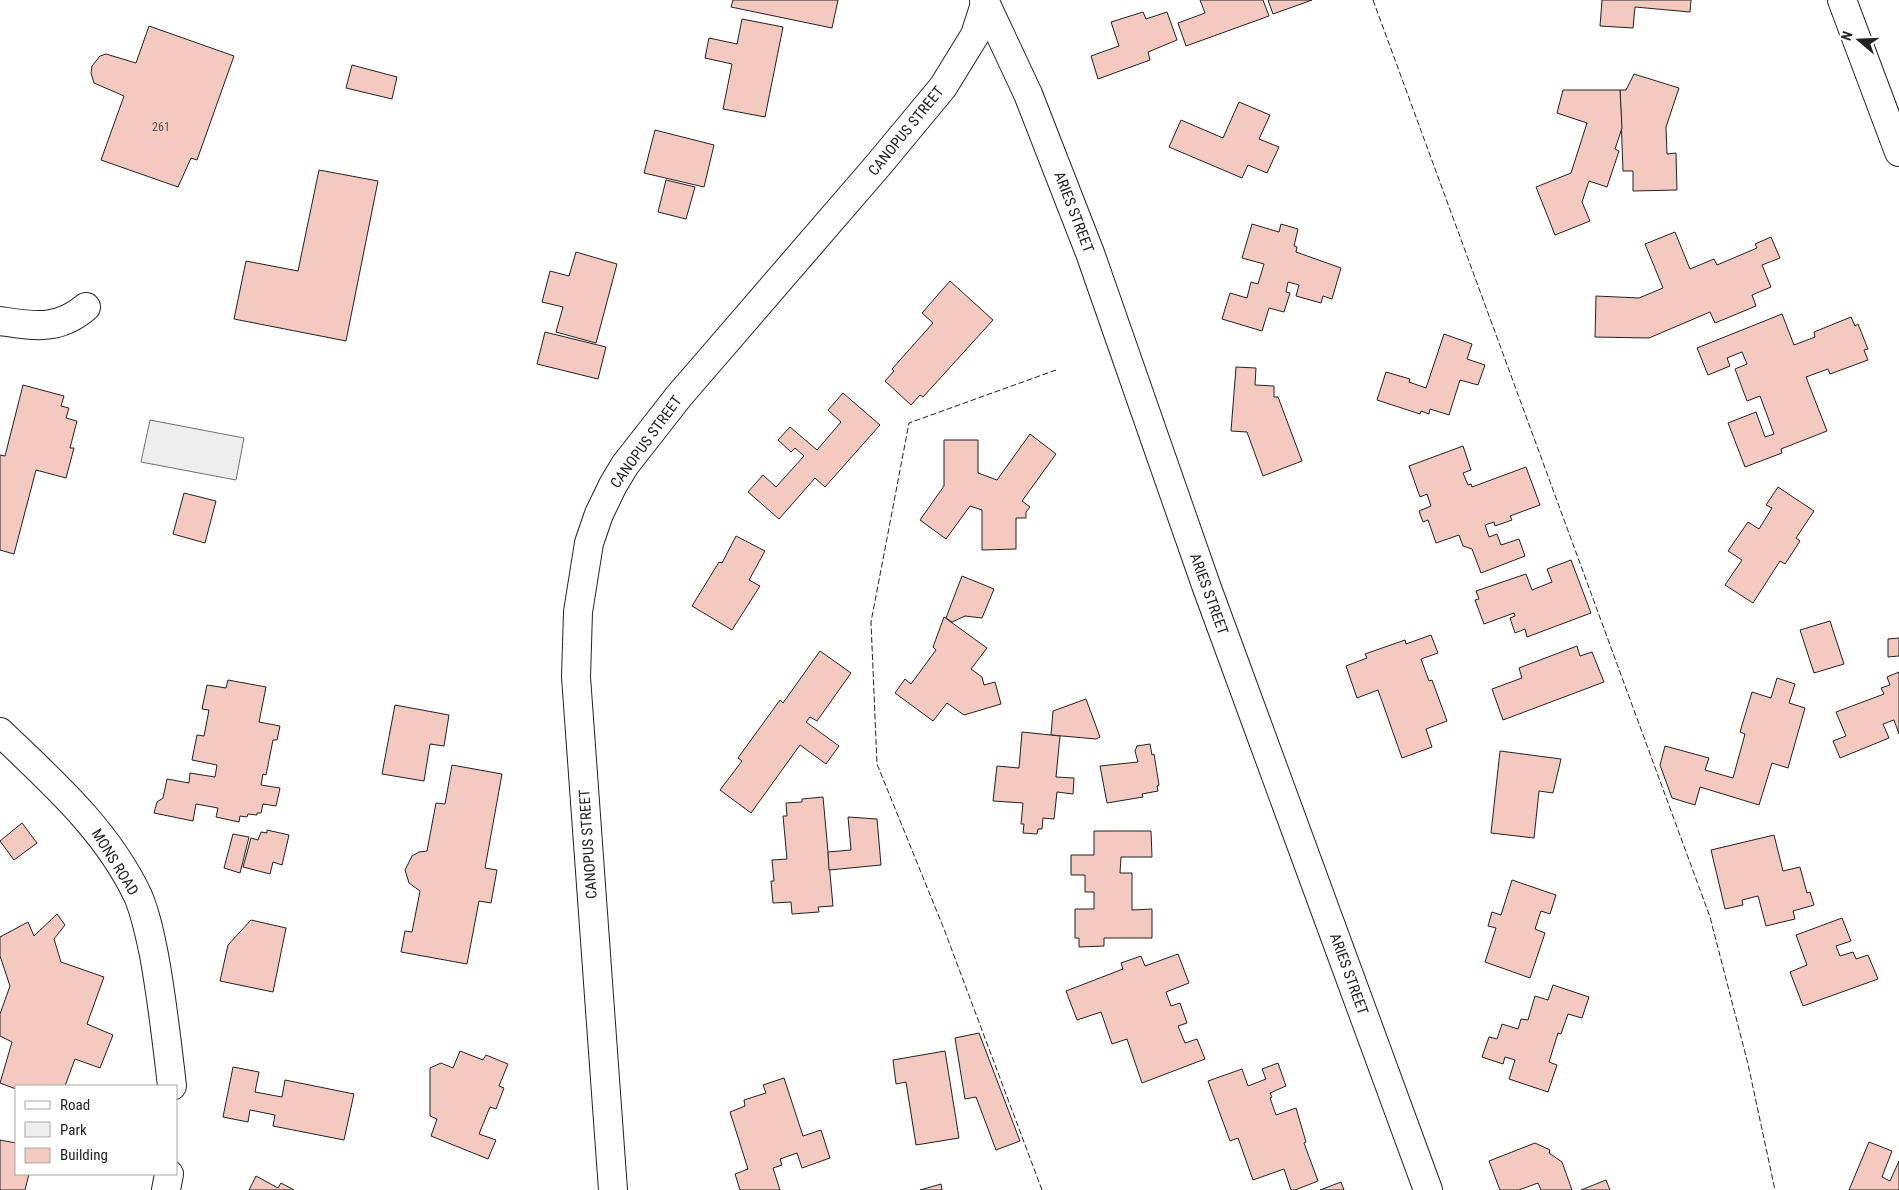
<svg xmlns="http://www.w3.org/2000/svg" width="1899" height="1190" viewBox="0 0 1899 1190" font-family="'Roboto Condensed',sans-serif">
<rect width="100%" height="100%" fill="#fff"/>
<polygon fill="#eee" stroke="#6f6f6f" points="150,420 244,438 236,480 141,462"/>
<g fill="#f3c9c0" stroke="#222">
<polygon points="733,0 838,0 832,28 731,7"/>
<polygon points="1200,0 1263,0 1269,16 1186,46 1178,23 1205,13"/>
<polygon points="1268,0 1312,0 1273,14"/>
<polygon points="1602,0 1691,0 1690,12 1635,7 1633,28 1600,26"/>
<polygon points="1143,12 1146,19 1167,12 1177,40 1148,52 1150,60 1098,79 1091,56 1119,46 1111,22"/>
<polygon points="742,19 783,27 765,117 723,109 732,64 705,58 709,38 737,44"/>
<polygon points="149,26 234,56 197,160 191,158 178,187 101,160 124,96 94,83 91,73 92,66 100,56 106,54 136,63"/>
<polygon points="352,65 397,77 392,99 346,88"/>
<polygon points="1634,74 1679,88 1666,127 1667,154 1676,153 1677,190 1633,191 1633,171 1623,171 1620,90 1626,90"/>
<polygon points="1563,90 1620,90 1622,128 1615,149 1619,151 1607,187 1589,181 1582,202 1590,221 1555,235 1536,187 1571,173 1587,123 1557,113"/>
<polygon points="1239,102 1270,115 1259,139 1279,147 1267,173 1248,165 1242,178 1169,147 1181,120 1223,138"/>
<polygon points="655,130 714,145 704,187 644,173"/>
<polygon points="319,170 378,181 346,341 234,319 246,261 298,271"/>
<polygon points="666,180 695,187 686,219 658,212"/>
<polygon points="1252,224 1279,232 1281,224 1298,229 1294,246 1297,247 1296,252 1341,268 1332,299 1323,296 1321,303 1296,296 1299,285 1288,282 1286,292 1290,293 1284,312 1269,308 1262,331 1222,319 1230,293 1247,298 1251,282 1258,284 1264,264 1242,258"/>
<polygon points="1675,232 1690,269 1714,259 1717,265 1757,248 1755,244 1771,237 1780,258 1762,265 1771,287 1752,295 1756,306 1715,323 1710,312 1649,338 1595,337 1596,296 1639,298 1663,288 1645,244"/>
<polygon points="576,252 617,264 596,343 556,332 563,307 542,302 550,271 569,276"/>
<polygon points="950,281 993,320 923,397 920,395 911,405 885,381 894,371 892,369 933,323 922,313"/>
<polygon points="1782,314 1794,345 1815,337 1814,332 1851,317 1855,326 1858,324 1868,349 1864,350 1868,360 1830,374 1828,369 1806,377 1827,431 1781,449 1782,453 1745,467 1728,423 1756,412 1765,437 1774,434 1760,396 1747,401 1735,369 1747,364 1742,352 1727,358 1730,366 1708,375 1697,348"/>
<polygon points="545,332 606,347 598,379 537,364"/>
<polygon points="1444,334 1472,344 1467,359 1485,365 1478,385 1460,380 1449,415 1430,409 1429,414 1421,411 1420,414 1377,400 1386,372 1410,379 1409,382 1426,388"/>
<polygon points="1236,367 1256,368 1255,385 1274,386 1274,397 1278,397 1302,461 1263,476 1247,432 1231,431"/>
<polygon points="23,385 64,396 61,406 69,408 66,418 77,421 70,448 74,448 66,478 36,470 14,554 0,550 0,455 5,456"/>
<polygon points="843,393 880,425 825,487 815,478 779,519 748,492 763,475 776,487 804,456 795,448 791,452 778,440 790,427 817,450 841,422 828,410"/>
<polygon points="1030,434 1056,454 1022,501 1030,507 1026,512 1026,518 1016,518 1016,549 982,550 982,510 970,506 946,539 920,520 944,486 944,440 978,440 978,473 997,480"/>
<polygon points="1463,446 1471,470 1463,473 1468,485 1471,484 1472,487 1526,467 1540,505 1510,516 1512,520 1495,526 1494,522 1485,525 1489,537 1497,534 1501,545 1519,539 1525,556 1481,573 1472,549 1463,546 1459,535 1436,543 1428,520 1423,522 1419,511 1431,506 1427,494 1420,497 1409,466"/>
<polygon points="1778,487 1814,511 1796,538 1800,541 1785,564 1780,561 1753,603 1725,585 1742,560 1728,551 1748,522 1759,529 1772,508 1766,505"/>
<polygon points="184,493 216,501 205,543 173,534"/>
<polygon points="736,536 765,551 749,580 760,586 732,630 692,606 719,562 722,563"/>
<polygon points="1571,560 1591,613 1527,637 1525,629 1515,633 1510,618 1515,616 1514,613 1484,624 1475,600 1479,599 1476,591 1526,574 1532,590 1552,582 1547,569"/>
<polygon points="962,576 994,589 982,618 965,616 952,622 946,618"/>
<polygon points="944,617 987,648 971,669 982,677 984,685 995,682 1001,704 964,715 947,703 933,721 895,693 905,679 911,684 936,650 933,647"/>
<polygon points="1830,621 1844,664 1814,673 1800,630"/>
<polygon points="1431,635 1438,653 1421,659 1429,681 1432,680 1447,721 1426,729 1432,747 1402,758 1378,690 1357,698 1346,666 1367,658 1365,654 1405,640 1406,644"/>
<polygon points="1899,638 1899,656 1888,657 1888,639"/>
<polygon points="1577,646 1580,656 1592,652 1604,682 1503,720 1492,689 1522,678 1519,668"/>
<polygon points="820,651 851,673 817,721 810,717 806,722 839,746 826,764 800,745 751,813 720,790 742,761 738,758 780,700 783,703"/>
<polygon points="1899,672 1899,734 1894,720 1883,724 1889,738 1840,758 1833,741 1846,736 1836,712 1884,694 1881,688 1890,685 1887,677"/>
<polygon points="1777,678 1795,684 1789,703 1805,708 1788,768 1772,763 1759,805 1700,787 1695,805 1672,798 1660,765 1665,746 1709,758 1705,770 1733,778 1745,734 1740,732 1752,692 1771,698"/>
<polygon points="228,680 266,687 259,722 280,726 277,740 273,740 266,775 263,774 261,785 280,788 276,806 263,804 261,813 257,813 257,815 248,814 247,817 240,816 239,822 216,817 218,808 196,804 193,821 154,813 157,802 163,798 167,779 189,783 190,773 215,777 217,765 192,760 197,735 204,736 209,710 202,709 207,685 226,688"/>
<polygon points="1086,699 1100,737 1096,739 1051,735 1053,711"/>
<polygon points="395,705 449,715 444,746 430,744 424,781 382,774"/>
<polygon points="1022,732 1060,736 1056,777 1074,778 1073,794 1057,792 1054,819 1043,818 1042,829 1038,829 1037,834 1023,833 1024,824 1021,824 1023,803 993,801 997,766 1019,768"/>
<polygon points="1150,744 1152,755 1154,754 1159,785 1157,786 1158,791 1142,794 1143,797 1107,803 1100,766 1138,762 1135,751 1137,746"/>
<polygon points="1500,751 1561,759 1553,793 1539,791 1534,838 1491,833"/>
<polygon points="452,765 502,774 485,868 497,870 491,903 479,901 467,964 401,952 405,931 412,932 420,891 409,883 405,870 412,856 419,852 427,851 436,803 445,804"/>
<polygon points="823,797 833,906 818,907 819,912 792,914 791,902 773,903 771,881 774,881 772,860 787,859 783,816 787,816 786,803 802,802 802,799"/>
<polygon points="848,817 877,819 881,865 829,870 828,852 851,850"/>
<polygon points="22,823 37,843 14,860 0,841"/>
<polygon points="267,830 289,835 282,865 273,862 270,874 243,867 251,838 258,840 261,832 267,833"/>
<polygon points="1094,831 1151,831 1152,857 1121,857 1120,873 1132,873 1132,910 1152,909 1152,938 1104,938 1104,946 1079,947 1079,938 1075,938 1075,909 1094,909 1094,892 1085,892 1085,875 1071,875 1071,855 1094,855"/>
<polygon points="233,834 249,837 240,873 224,868"/>
<polygon points="1774,835 1783,871 1800,867 1807,893 1810,892 1814,905 1793,911 1795,919 1766,926 1758,896 1742,900 1743,905 1725,909 1711,850"/>
<polygon points="1512,880 1556,895 1550,914 1541,911 1535,929 1545,933 1530,978 1485,962 1496,928 1488,926 1492,912 1501,915"/>
<polygon points="57,914 65,925 54,939 61,962 104,977 87,1024 113,1035 100,1068 75,1059 65,1086 16,1086 16,1089 0,1083 12,1042 0,1036 0,1014 10,986 0,956 0,937 28,922 34,936"/>
<polygon points="1842,918 1851,941 1836,946 1840,956 1853,952 1856,959 1868,955 1878,979 1803,1006 1790,972 1807,965 1796,935"/>
<polygon points="251,920 286,928 273,992 220,981 228,945"/>
<polygon points="1178,954 1189,983 1166,992 1171,1006 1180,1003 1187,1023 1178,1026 1185,1043 1197,1039 1205,1059 1142,1083 1127,1039 1112,1044 1101,1012 1077,1020 1066,991 1123,969 1121,963 1141,956 1145,966"/>
<polygon points="1553,985 1589,997 1582,1018 1568,1014 1561,1034 1558,1033 1549,1062 1557,1065 1548,1092 1509,1079 1515,1060 1505,1057 1503,1064 1482,1057 1489,1037 1497,1039 1502,1024 1518,1029 1521,1019 1528,1020 1535,996 1548,1000"/>
<polygon points="979,1033 1020,1141 996,1150 976,1097 965,1099 955,1038"/>
<polygon points="460,1051 483,1060 486,1055 508,1064 499,1086 504,1088 496,1109 490,1107 479,1134 496,1140 488,1159 431,1136 437,1119 430,1116 430,1068 441,1063 453,1068"/>
<polygon points="945,1051 959,1138 916,1145 906,1082 896,1084 893,1060"/>
<polygon points="1278,1063 1286,1086 1270,1093 1272,1097 1270,1098 1276,1115 1296,1108 1306,1142 1304,1143 1318,1181 1295,1190 1291,1190 1284,1169 1253,1180 1238,1138 1230,1141 1208,1081 1242,1069 1248,1086 1266,1079 1262,1069"/>
<polygon points="233,1067 259,1072 255,1092 282,1097 285,1080 354,1094 344,1140 273,1126 275,1115 250,1110 248,1122 223,1117"/>
<polygon points="784,1078 803,1136 821,1130 830,1158 802,1168 797,1153 780,1159 782,1165 773,1168 780,1190 740,1190 735,1174 748,1169 730,1112 745,1106 744,1100 766,1093 763,1085"/>
<polygon points="0,1140 16,1143 16,1174 29,1174 25,1190 0,1190"/>
<polygon points="1869,1142 1892,1151 1882,1177 1890,1181 1899,1161 1899,1190 1849,1190"/>
<polygon points="1535,1143 1550,1150 1549,1153 1562,1162 1572,1190 1541,1190 1538,1183 1519,1190 1500,1190 1489,1161"/>
<polygon points="256,1176 278,1188 281,1183 294,1190 249,1190"/>
<polygon points="1606,1180 1610,1190 1581,1190"/>
<polygon points="1341,1182 1344,1190 1320,1190"/>
<polygon points="941,1184 942,1190 920,1190"/>
</g>
<g fill="none" stroke-linecap="round" stroke-linejoin="round">
<defs>
<g id="minor">
<polyline points="984,0 1028,94 1090,253 1207,588 1428,1190"/>
<polyline points="1842,0 1899,152"/>
<path d="M0,321C34,326 58,331 86,307"/>
<path d="M0,732C52,782 107,830 138,896C146,915 150,935 154,955C162,998 167,1042 172,1086"/>
<polyline points="166,1190 169,1174"/>
<polyline points="613,1190 576,677 578,612 589,543 599,514 613,485 625,465 679,396 880,163 943,87 975,35 985,4"/>
</g>
</defs>
<use href="#minor" stroke="#222" stroke-width="30"/>
<use href="#minor" stroke="#fff" stroke-width="28"/>
<g stroke="#222" stroke-width="1" stroke-dasharray="6 2.5" stroke-linecap="butt">
<polyline points="1373,0 1710,917 1748,1064 1775,1190"/>
<polyline points="1042,1190 944,929 877,764 871,622 909,423 1056,370"/>
</g>
</g>
<g text-anchor="middle" dominant-baseline="central" stroke-width="4" stroke-linejoin="round" paint-order="stroke">
<g font-size="12" fill="#564c4a">
<text x="161" y="127">261</text>
</g>
<g font-size="15" fill="#222" stroke="#fff">
<text transform="translate(906 131) rotate(-51)">CANOPUS STREET</text>
<text transform="translate(1074 212) rotate(69)">ARIES STREET</text>
<text transform="translate(646 442) rotate(-54)">CANOPUS STREET</text>
<text transform="translate(1209 594) rotate(70)">ARIES STREET</text>
<text transform="translate(588 844) rotate(-94)">CANOPUS STREET</text>
<text transform="translate(115 862) rotate(58)">MONS ROAD</text>
<text transform="translate(1349 974) rotate(70)">ARIES STREET</text>
</g>
</g>
<rect x="15" y="1085" width="162" height="90" fill="#ffffff" stroke="#a7a7a7"/>
<rect x="25" y="1101" width="25" height="8" fill="#ffffff" stroke="#a7a7a7"/>
<text x="60" y="1110" font-size="15" fill="#222222">Road</text>
<rect x="25" y="1122" width="25" height="15" fill="#eeeeee" stroke="#a7a7a7"/>
<text x="60" y="1135" font-size="15" fill="#222222">Park</text>
<rect x="25" y="1148" width="25" height="15" fill="#f3c9c0" stroke="#a7a7a7"/>
<text x="60" y="1160" font-size="15" fill="#222222">Building</text>
<g transform="translate(1859 40) rotate(289)" stroke="#ffffff" stroke-width="4" paint-order="stroke">
<path d="M0-4L9 19L0 12L-9 19Z" fill="#222222"/>
<text y="-8" font-size="14" font-weight="bold" text-anchor="middle" fill="#222222">N</text>
</g>
</svg>
